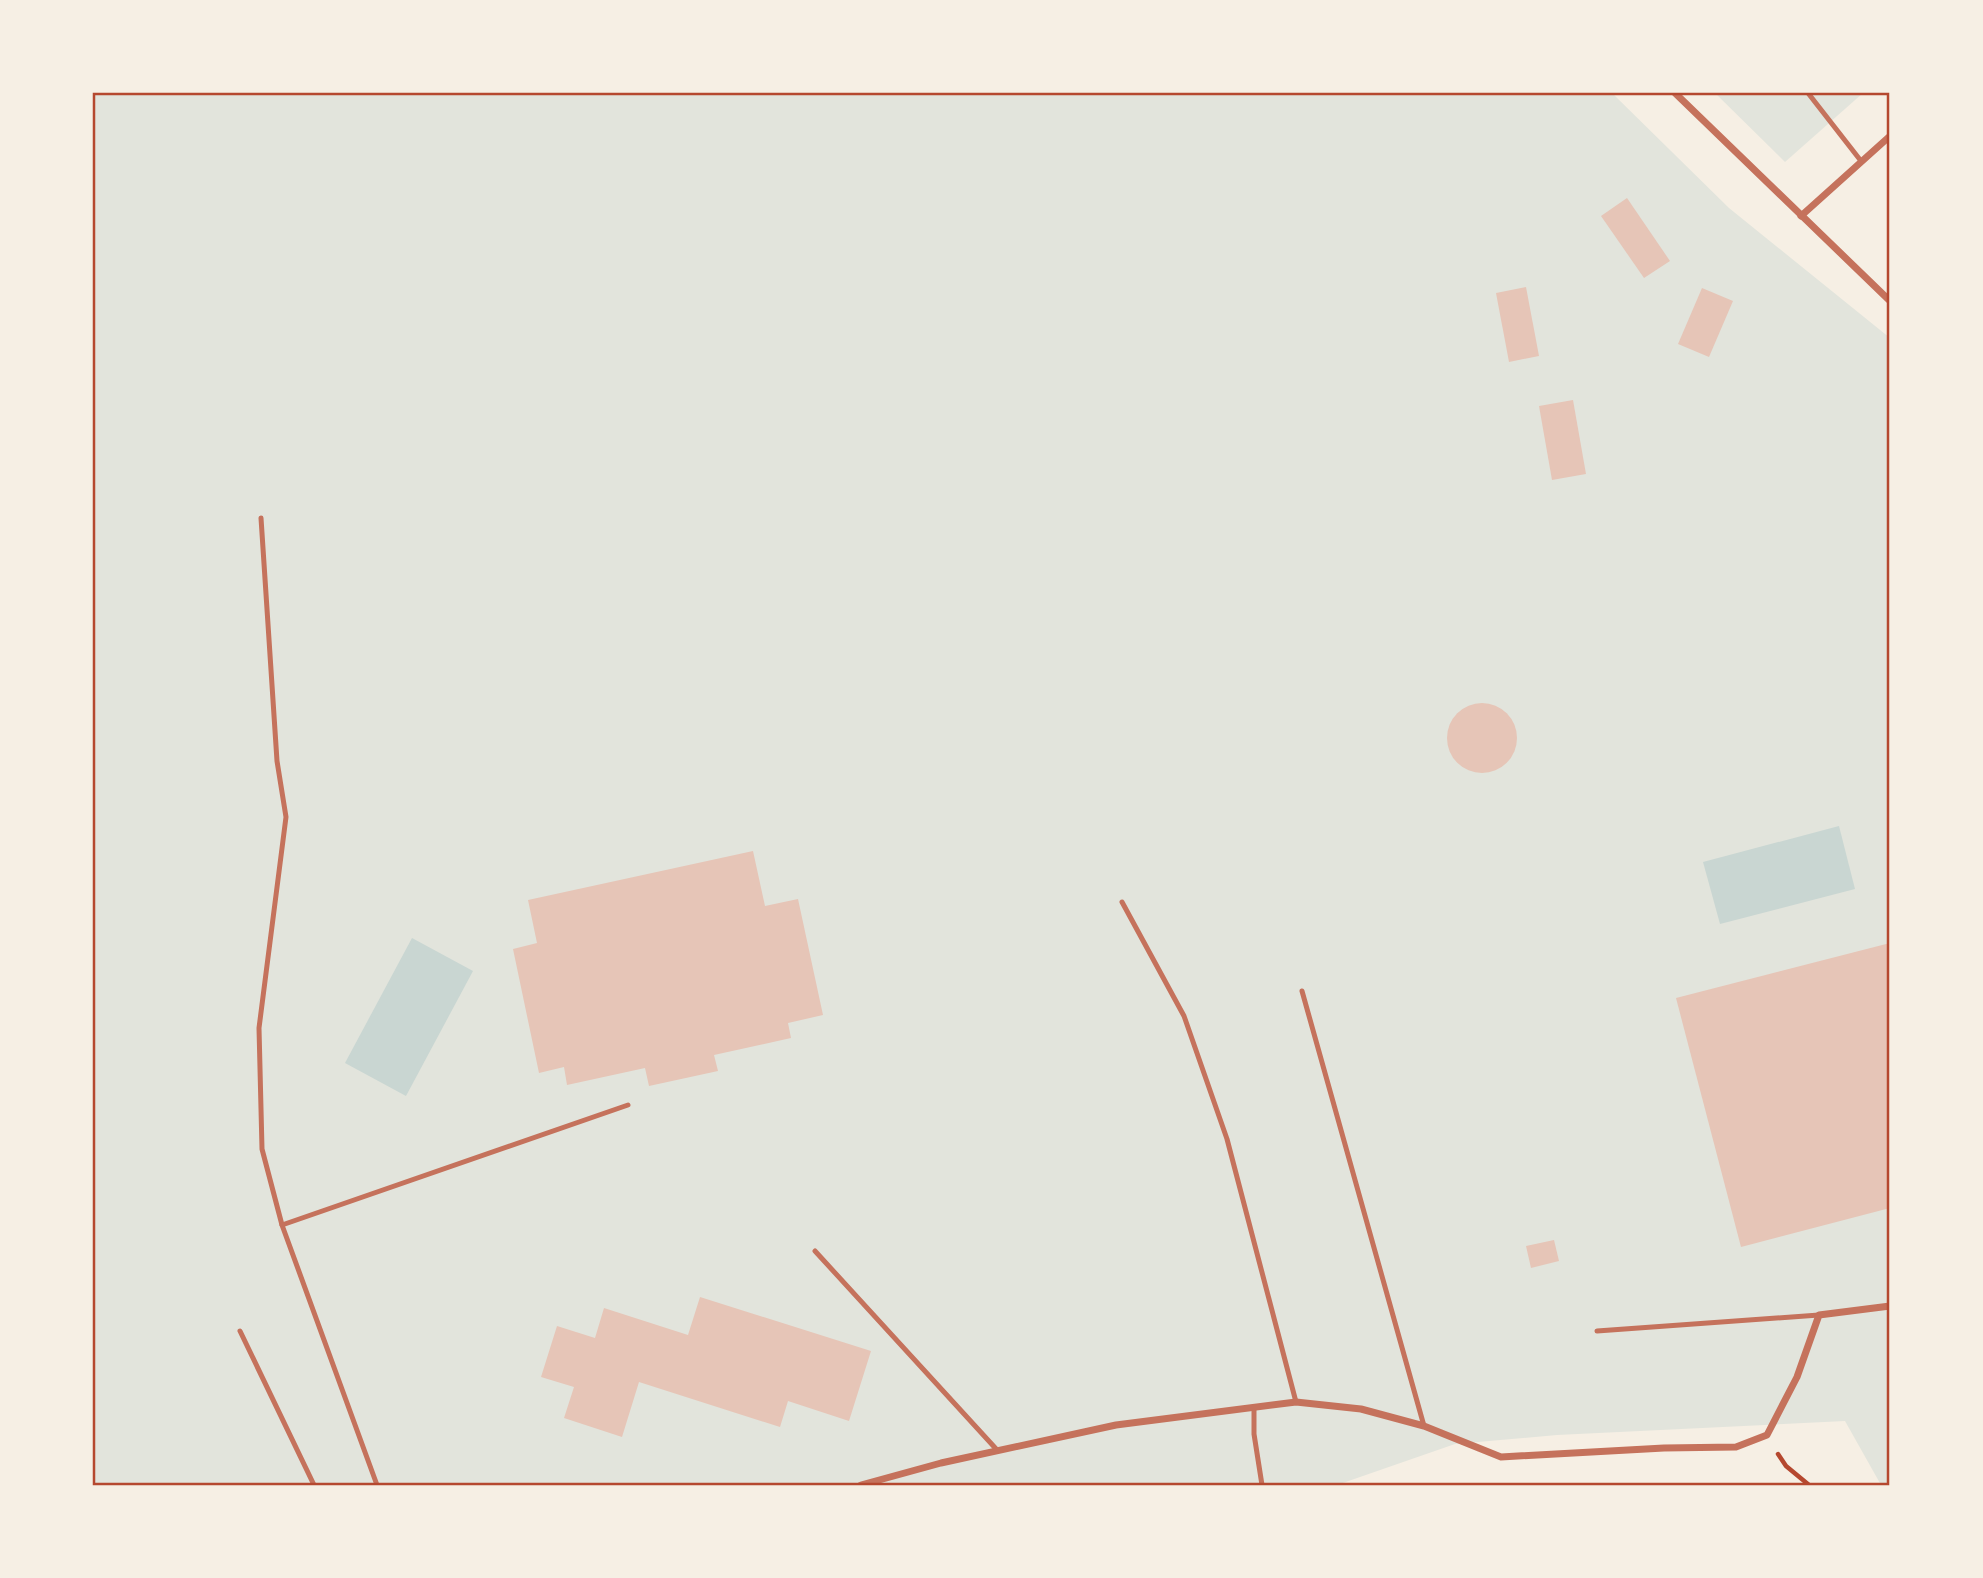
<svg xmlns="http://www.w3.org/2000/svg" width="1983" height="1578" viewBox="0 0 1983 1578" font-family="Raleway,sans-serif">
<rect width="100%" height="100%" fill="#f6efe4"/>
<g fill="#e2e4dc">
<polygon points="93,93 1612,93 1729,208 1890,338 1890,1485 1881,1485 1845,1421 1557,1435 1455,1444 1337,1485 93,1485"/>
<polygon points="1715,93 1863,93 1785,162"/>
</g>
<g fill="#c9d6d2">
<polygon points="1839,826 1855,889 1720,924 1703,862"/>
<polygon points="412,938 473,971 406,1096 345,1063"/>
</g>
<g fill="#e6c5b7">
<polygon points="1627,198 1670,261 1644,278 1601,216"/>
<polygon points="1526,287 1539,356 1509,362 1496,293"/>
<polygon points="1702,288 1733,301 1709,357 1678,344"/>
<polygon points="1573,400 1586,474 1552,480 1539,406"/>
<circle cx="1482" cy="738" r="35"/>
<polygon points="753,851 765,906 798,899 823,1015 788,1023 791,1038 714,1055 718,1071 649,1086 645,1068 567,1085 564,1067 539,1073 513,949 537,943 528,900"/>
<polygon points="1890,943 1890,1208 1741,1247 1676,998"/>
<polygon points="1554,1240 1559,1261 1531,1268 1526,1246"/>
<polygon points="700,1297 871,1351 849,1421 788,1401 780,1427 639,1382 622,1437 564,1418 574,1387 541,1377 557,1326 595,1338 604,1308 688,1335"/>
</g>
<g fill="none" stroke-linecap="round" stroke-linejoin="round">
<polyline stroke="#b5482f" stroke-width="4.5" points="1778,1454 1786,1466 1809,1485"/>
<g stroke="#c5725c" stroke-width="5">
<polyline points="1808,93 1861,161"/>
<polyline points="261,518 277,761 286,817 259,1028 262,1149 282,1225 377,1485"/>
<polyline points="1122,902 1184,1016 1227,1139 1296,1402"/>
<polyline points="1302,991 1424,1426"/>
<polyline points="282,1225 628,1105"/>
<polyline points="815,1251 998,1451"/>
<polyline points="240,1331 314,1485"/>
<polyline points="1597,1331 1819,1315"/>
<polyline points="1254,1407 1254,1434 1262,1485"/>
</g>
<g stroke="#c5725c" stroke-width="7">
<polyline points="1675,93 1890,301"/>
<polyline points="1801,216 1890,136"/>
<polyline points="861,1485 941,1463 1116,1425 1296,1402 1361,1409 1424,1426 1501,1457 1664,1448 1736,1447 1767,1435 1797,1377 1819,1315 1890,1306"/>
</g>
</g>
<rect width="1983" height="1578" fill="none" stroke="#f6efe4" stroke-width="189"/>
<rect x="94" y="94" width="1794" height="1390" fill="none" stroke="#b5482f" stroke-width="2.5"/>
</svg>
